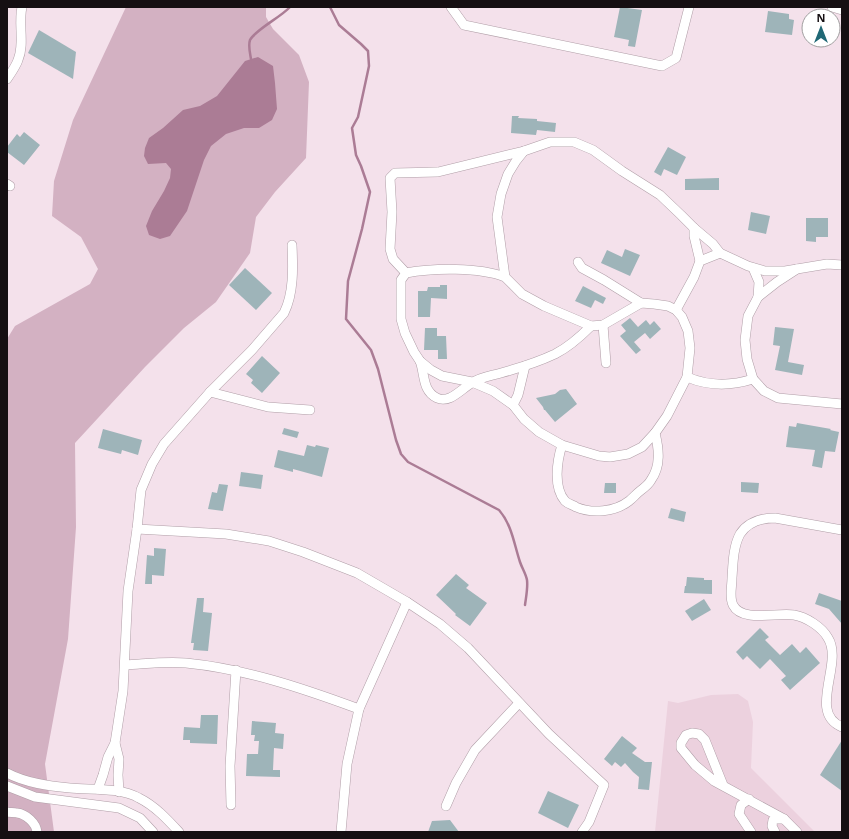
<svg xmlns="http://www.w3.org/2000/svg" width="849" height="839" viewBox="0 0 849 839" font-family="'Noto Sans',sans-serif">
<rect width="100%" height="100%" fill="#f4e1eb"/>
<polygon fill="#ecd1de" points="738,694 748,701 753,722 751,768 815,832 655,832 668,701 678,703 711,695"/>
<polygon fill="#d3b1c2" points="126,7 266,7 266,17 273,29 299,55 309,82 306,158 275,192 256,217 250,253 216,302 184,328 145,367 75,443 76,527 68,639 45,764 54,832 7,832 7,339 15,326 90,284 98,269 81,237 52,216 54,181 73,120"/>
<polygon fill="#ab7c95" points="258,57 273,66 275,83 277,109 272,120 259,128 244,128 226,134 211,146 204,160 187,211 170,236 160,239 149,235 146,226 152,211 164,191 170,178 171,169 166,163 148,164 144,156 145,148 149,138 163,128 183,110 200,106 217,96 245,61"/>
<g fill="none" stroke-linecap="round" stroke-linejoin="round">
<g stroke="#ab7c95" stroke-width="2.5">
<path d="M330,7L339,25L361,44L368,51L369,66L366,80L358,117L352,128L356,155L361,166L370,192L362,229L348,281L346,319L371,350L378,369L396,440L401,454L408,462L499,510C512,525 514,544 520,562C522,568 526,574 527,580C528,588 526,597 525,605"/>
<path d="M251,59C250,53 248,46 250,40C255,30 281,17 290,7"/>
</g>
</g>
<g fill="#9eb4b9">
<polygon points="620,7 642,10 635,47 628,46 629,40 614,37"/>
<polygon points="768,11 789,14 789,19 794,20 792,35 765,32"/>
<polygon points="39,30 76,52 73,79 28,53"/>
<polygon points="512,116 519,116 518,118 537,119 537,121 556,123 555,132 537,130 536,135 511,133"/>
<polygon points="24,132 40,145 24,165 7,152 7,147 17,134 20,137"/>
<polygon points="668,147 686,157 677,175 664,169 661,176 654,172"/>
<polygon points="719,178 719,190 685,190 685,179"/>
<polygon points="751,212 770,216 766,234 748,230"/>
<polygon points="806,218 828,218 828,237 816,237 816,242 806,241"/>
<polygon points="625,249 640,255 630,276 601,263 607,250 622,257"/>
<polygon points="245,268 272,293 256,310 229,285"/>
<polygon points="440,285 447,285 447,299 431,298 430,317 418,317 418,291 427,291 428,287 440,287"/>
<polygon points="583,286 606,298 603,304 595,300 591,308 575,301"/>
<polygon points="630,318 638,327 646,320 650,325 654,321 661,329 650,339 645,333 634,342 641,350 636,354 620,336 626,331 621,325"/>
<polygon points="775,327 794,329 788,362 804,365 802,375 775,370 780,346 773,345"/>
<polygon points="425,328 437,328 437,336 446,336 447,359 438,359 438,350 424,350"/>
<polygon points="262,356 280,373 262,393 251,383 253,380 246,374"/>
<polygon points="566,389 577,404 555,422 545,410 544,410 543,407 536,398 555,394 560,390"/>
<polygon points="797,423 831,429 830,430 839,432 835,452 825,451 822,468 812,466 815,450 786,447 789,426 796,427"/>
<polygon points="284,428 299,432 297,438 282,434"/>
<polygon points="103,429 142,440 138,455 122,450 121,454 98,448"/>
<polygon points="307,445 315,447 316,445 329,448 322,477 293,469 293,472 274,467 278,450 304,456"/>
<polygon points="241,472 263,475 261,489 239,486"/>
<polygon points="741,482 759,483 758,493 741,492"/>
<polygon points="605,483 616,483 616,493 604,493"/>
<polygon points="219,484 228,485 223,511 208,509 212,492 217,493"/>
<polygon points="671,508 686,512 684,522 668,518"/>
<polygon points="154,548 166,549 164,576 152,575 152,584 145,584 147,555 154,556"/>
<polygon points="456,574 469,585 466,588 487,603 470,626 455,615 456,614 436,595"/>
<polygon points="687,577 704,578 704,580 712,580 712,594 684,593 685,586 686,586"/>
<polygon points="819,593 842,601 842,624 829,609 815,604"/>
<polygon points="197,598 204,598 203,612 212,613 208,651 193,650 194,643 191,643"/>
<polygon points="704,599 711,610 692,621 685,611"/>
<polygon points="760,628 769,637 765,640 780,655 792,644 800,653 806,647 820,663 790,690 781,680 786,676 770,659 760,669 747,656 743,660 736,652"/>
<polygon points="201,715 218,715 217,744 190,743 190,740 183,740 184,727 200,728"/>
<polygon points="252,721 276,723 275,733 284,734 283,749 274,748 273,770 280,770 280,777 246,776 247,754 258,754 259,741 254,741 255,735 251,735"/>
<polygon points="622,736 637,748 632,753 645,762 652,762 649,790 638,789 639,777 633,772 625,763 621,767 615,762 612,766 604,759"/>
<polygon points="842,740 842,791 820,775"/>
<polygon points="548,791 579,805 568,828 538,813"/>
<polygon points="450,820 459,832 428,832 432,821"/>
</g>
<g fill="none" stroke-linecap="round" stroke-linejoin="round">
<defs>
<g id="minor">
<polyline points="451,7 464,25 662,66 676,58 689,7"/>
<polyline points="832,7 842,10"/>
<path d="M7,79C11,73 16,66 18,60C25,44 18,24 22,7"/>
<polyline points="7,184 10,186"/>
<polyline points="694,228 694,236 700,261"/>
<polyline points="578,262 582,268 604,280 641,303"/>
<polyline points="842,265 827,264 797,269 777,282 758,297 748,316 745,340 747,359 753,379 764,391 778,398 842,404"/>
<polyline points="753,268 759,282 758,297"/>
<polyline points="406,273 393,259 390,249 392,212 390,178 395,173 438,172 524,151 550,142 574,142 593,150 622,171 660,195 681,215 694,228 713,244 720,253 748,266 765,271 785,271 797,269"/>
<path d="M505,277C479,267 433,268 406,273L401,280V319L405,333L414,352L420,361L431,370L442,376L472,382L493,391L513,405L524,419L539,432L562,445L599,456L610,457L628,454L642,447L655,433L667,416L687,377L690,348L688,331L682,317L676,310L668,306L654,304L641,303L603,325L591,326L544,306L522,294L505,277L497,217L501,194L508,174L516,161L524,151"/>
<polyline points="676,310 694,277 700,261 720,253"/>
<polyline points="603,325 606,363"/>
<path d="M420,361C425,374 422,391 437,398C450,404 462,388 472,383C480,377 491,376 501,373C519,368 538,362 555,354C569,347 580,337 591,326"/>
<path d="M687,377C708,386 731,386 753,379"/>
<polyline points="210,392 268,407 310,410"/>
<polyline points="513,405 518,395 525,366"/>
<path d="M562,445C557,461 553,487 565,501C568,504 573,505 576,507C592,514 615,512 629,501C633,498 636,494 640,491C644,488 649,484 651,480C661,466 659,449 655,433"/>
<polyline points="137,529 226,534 269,541 303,552 357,573 407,602 440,624 468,648 549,734 604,785 589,822 582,832"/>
<path d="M842,530L775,518C761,518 748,522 740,534C733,547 733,564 732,578C732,587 729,597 733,605C742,623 778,612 794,615C806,617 822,627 828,638C844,663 807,713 842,727"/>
<path d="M125,665C145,664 166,661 186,663C246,669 302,688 359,709"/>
<polyline points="115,743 119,759 118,775 119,792"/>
<path d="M7,773C26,783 49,786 70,788C91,790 120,787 139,798C155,806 167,819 179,832"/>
<polyline points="723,785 705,740 699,734 692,733 686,735 681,743 681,748 695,765 714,781 784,819 797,832"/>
<polyline points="7,786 35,797 119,808 140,818 153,832"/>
<path d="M98,789L103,775L108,757L115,743L123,691L128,591L137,529L141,490L152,464L164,444L210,392L252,350L284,313C294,293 293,267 292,245"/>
<polyline points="749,799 741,805 739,814 751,832"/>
<polyline points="231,805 230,766 236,670"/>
<polyline points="446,806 456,783 475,750 519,703"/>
<path d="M7,812C10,813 13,812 17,813C26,814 36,823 37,832"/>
<polyline points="341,832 347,764 359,709 407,602"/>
<polyline points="775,832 772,826 773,820 777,819 784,819"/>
</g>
</defs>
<use href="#minor" stroke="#b09ea7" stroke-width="10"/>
<use href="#minor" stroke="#fff" stroke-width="9"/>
</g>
<rect width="849" height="839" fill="none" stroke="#150f12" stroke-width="16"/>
<g transform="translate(821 28)"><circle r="19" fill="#ffffff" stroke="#a19fa0"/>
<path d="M0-3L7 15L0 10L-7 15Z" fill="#206875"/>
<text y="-6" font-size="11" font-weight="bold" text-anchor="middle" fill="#150f12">N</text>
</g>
</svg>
